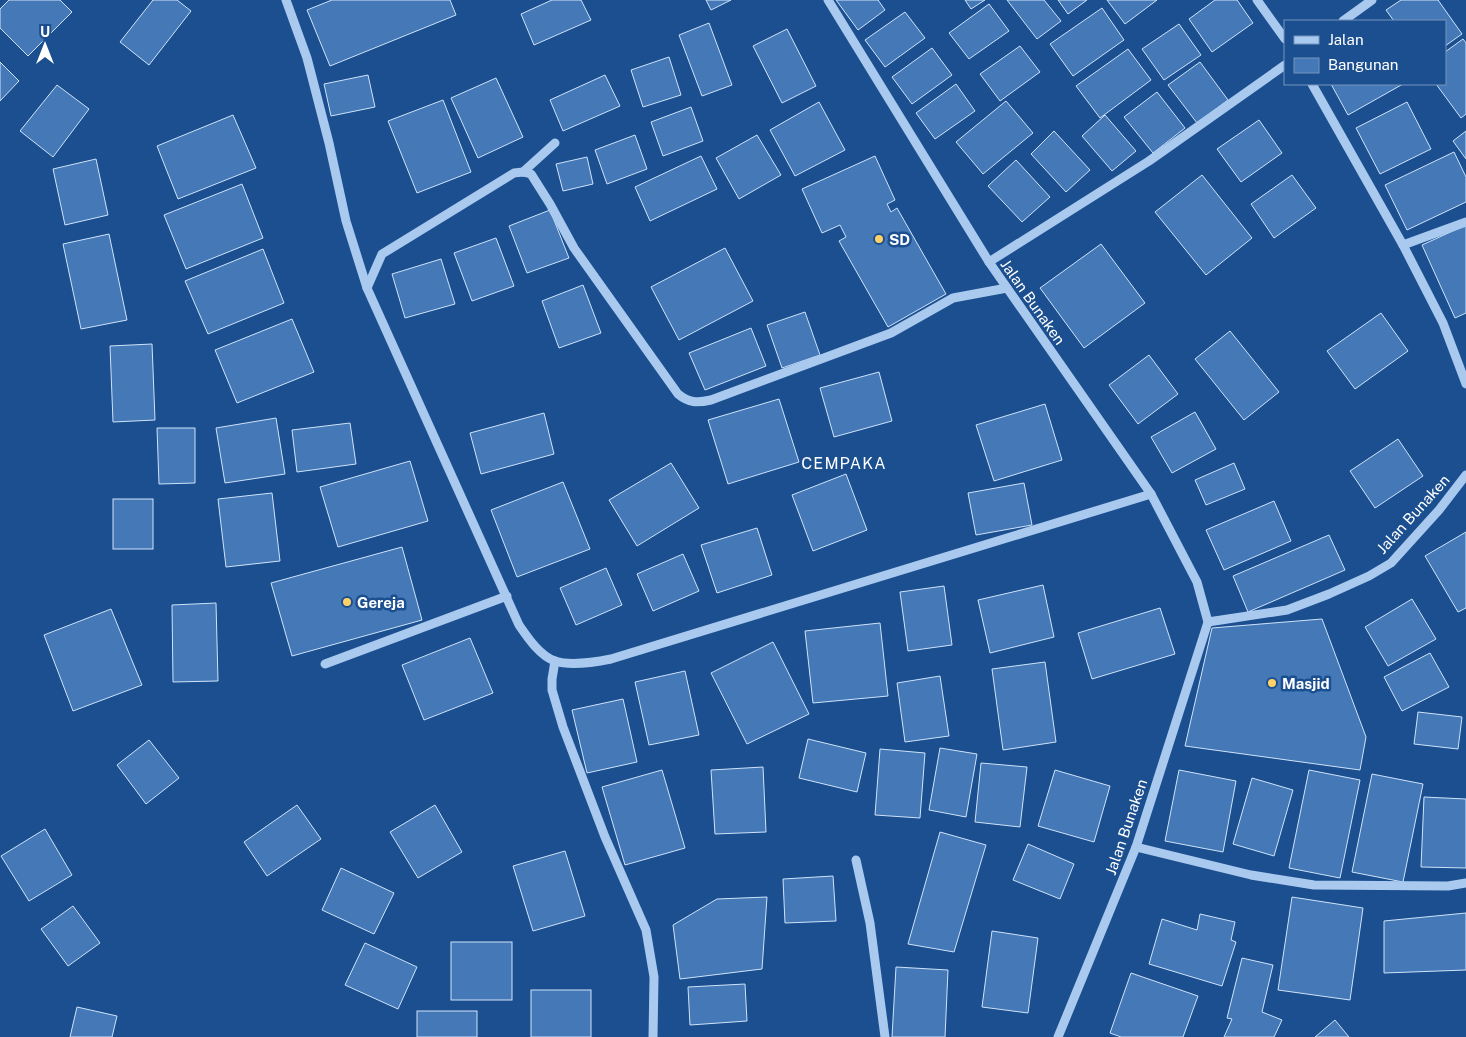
<svg xmlns="http://www.w3.org/2000/svg" width="1466" height="1037" viewBox="0 0 1466 1037" font-family="'Public Sans',sans-serif">
<rect width="100%" height="100%" fill="#1b4f8f"/>
<g fill="#4478b7" stroke="#cfe3fa">
<polygon points="9,0 60,0 72,12 28,56 0,28 0,9"/>
<polygon points="153,0 177,0 191,11 149,65 120,42"/>
<polygon points="332,0 450,0 456,15 330,66 307,10"/>
<polygon points="552,0 581,0 591,20 534,45 521,14"/>
<polygon points="706,0 731,0 711,10"/>
<polygon points="836,0 878,0 885,10 858,30"/>
<polygon points="965,0 985,0 971,9"/>
<polygon points="1007,0 1044,0 1061,21 1037,39"/>
<polygon points="1058,0 1087,0 1068,14"/>
<polygon points="1107,0 1157,0 1125,24"/>
<polygon points="1215,0 1237,0 1253,23 1212,52 1189,19"/>
<polygon points="1401,0 1438,0 1462,34 1445,46 1445,21 1394,21 1386,10"/>
<polygon points="989,4 1009,31 969,59 949,33"/>
<polygon points="1102,8 1124,40 1073,76 1050,44"/>
<polygon points="905,12 925,38 885,67 865,40"/>
<polygon points="709,23 732,85 702,96 679,35"/>
<polygon points="1179,24 1201,55 1164,80 1142,49"/>
<polygon points="787,29 816,86 782,103 753,46"/>
<polygon points="1463,39 1466,43 1466,114 1461,118 1436,84 1445,84 1445,52"/>
<polygon points="1020,46 1040,72 1000,101 980,74"/>
<polygon points="932,48 952,75 912,104 892,77"/>
<polygon points="1128,49 1151,80 1100,118 1076,86"/>
<polygon points="669,57 681,95 643,107 631,70"/>
<polygon points="0,62 19,81 0,101"/>
<polygon points="1200,62 1228,100 1197,123 1168,85"/>
<polygon points="368,75 375,107 331,116 324,84"/>
<polygon points="605,75 620,106 563,131 550,100"/>
<polygon points="496,78 523,137 478,158 451,98"/>
<polygon points="956,84 975,111 935,139 916,113"/>
<polygon points="1331,84 1403,84 1348,115"/>
<polygon points="57,85 89,109 53,157 20,131"/>
<polygon points="1157,92 1185,128 1153,153 1124,117"/>
<polygon points="443,100 471,172 417,193 388,121"/>
<polygon points="1006,101 1033,133 983,174 956,142"/>
<polygon points="819,102 845,150 795,176 770,130"/>
<polygon points="1407,102 1431,149 1380,174 1356,128"/>
<polygon points="691,107 703,141 663,156 651,122"/>
<polygon points="233,115 256,168 178,199 157,146"/>
<polygon points="1105,115 1136,151 1112,171 1082,136"/>
<polygon points="1259,120 1282,153 1241,182 1217,149"/>
<polygon points="1054,131 1090,170 1066,192 1031,154"/>
<polygon points="1466,131 1466,159 1453,141"/>
<polygon points="635,135 647,169 607,184 595,150"/>
<polygon points="757,135 781,175 739,199 716,158"/>
<polygon points="1454,152 1466,177 1466,202 1407,230 1385,185"/>
<polygon points="701,156 717,189 650,221 635,187"/>
<polygon points="875,156 895,200 887,204 891,212 897,208 946,294 888,327 839,241 846,237 840,225 822,233 802,189"/>
<polygon points="587,157 593,184 563,191 556,164"/>
<polygon points="96,159 108,215 65,225 53,169"/>
<polygon points="1016,160 1050,197 1022,222 988,186"/>
<polygon points="1202,175 1252,238 1206,275 1155,212"/>
<polygon points="1292,175 1316,208 1274,238 1251,204"/>
<polygon points="242,184 263,238 186,269 164,215"/>
<polygon points="550,210 569,258 527,273 509,226"/>
<polygon points="1466,225 1466,313 1455,318 1422,245"/>
<polygon points="109,234 127,320 81,329 63,244"/>
<polygon points="496,238 514,286 472,301 454,253"/>
<polygon points="1101,244 1145,303 1084,348 1040,288"/>
<polygon points="725,248 753,301 679,340 651,287"/>
<polygon points="263,249 284,303 208,334 185,281"/>
<polygon points="441,259 455,304 405,318 392,274"/>
<polygon points="583,285 601,333 559,348 542,301"/>
<polygon points="805,312 820,355 782,368 767,325"/>
<polygon points="1381,313 1408,351 1355,389 1327,351"/>
<polygon points="292,319 314,372 237,403 215,350"/>
<polygon points="751,328 766,366 705,390 689,353"/>
<polygon points="1230,331 1279,392 1244,420 1195,359"/>
<polygon points="152,344 155,420 113,422 110,346"/>
<polygon points="1149,355 1178,394 1138,424 1109,385"/>
<polygon points="879,372 892,421 834,437 820,388"/>
<polygon points="779,399 799,462 728,484 708,420"/>
<polygon points="1045,404 1062,460 994,481 976,425"/>
<polygon points="1195,412 1216,449 1172,473 1151,437"/>
<polygon points="544,413 554,454 481,474 470,433"/>
<polygon points="276,418 285,474 225,483 216,428"/>
<polygon points="350,423 356,464 297,472 292,430"/>
<polygon points="157,428 195,428 195,483 159,484"/>
<polygon points="1398,439 1423,476 1375,508 1350,471"/>
<polygon points="410,461 428,521 338,547 320,487"/>
<polygon points="671,463 699,508 637,546 609,500"/>
<polygon points="1234,463 1245,489 1206,505 1195,480"/>
<polygon points="846,474 867,530 813,551 792,495"/>
<polygon points="563,482 590,549 517,577 491,510"/>
<polygon points="1024,483 1032,525 976,535 968,493"/>
<polygon points="272,493 280,561 226,567 218,499"/>
<rect x="113" y="499" width="40" height="50"/>
<polygon points="1274,501 1291,541 1224,570 1206,530"/>
<polygon points="757,528 772,575 717,593 701,545"/>
<polygon points="1466,532 1466,608 1458,612 1425,556"/>
<polygon points="1329,535 1345,570 1248,612 1233,576"/>
<polygon points="402,547 422,620 292,656 271,583"/>
<polygon points="683,554 699,591 653,611 637,574"/>
<polygon points="606,568 622,605 576,625 560,588"/>
<polygon points="1043,585 1054,637 990,653 978,600"/>
<polygon points="944,586 952,645 908,651 900,592"/>
<polygon points="1412,599 1436,639 1388,666 1365,627"/>
<polygon points="216,603 218,681 173,682 172,605"/>
<polygon points="1160,608 1175,654 1092,679 1078,633"/>
<polygon points="111,609 142,685 73,711 44,635"/>
<polygon points="1322,619 1366,737 1360,770 1185,746 1212,628"/>
<polygon points="880,623 888,696 813,703 805,631"/>
<polygon points="470,638 493,693 424,720 402,665"/>
<polygon points="773,642 809,714 747,744 711,673"/>
<polygon points="1430,653 1449,687 1402,711 1384,677"/>
<polygon points="1045,662 1056,742 1003,750 992,669"/>
<polygon points="685,671 699,735 649,745 635,682"/>
<polygon points="940,676 949,736 905,742 897,683"/>
<polygon points="623,699 637,762 587,773 572,710"/>
<polygon points="1418,712 1462,717 1458,749 1414,744"/>
<polygon points="808,739 866,753 857,792 799,778"/>
<polygon points="149,740 179,778 146,804 117,765"/>
<polygon points="940,748 977,754 966,817 929,810"/>
<polygon points="880,749 925,753 920,818 875,815"/>
<polygon points="981,763 1027,767 1020,827 975,822"/>
<polygon points="763,767 766,832 715,834 711,770"/>
<polygon points="662,770 685,848 625,865 602,787"/>
<polygon points="1055,770 1110,786 1094,842 1038,826"/>
<polygon points="1179,770 1236,781 1223,852 1165,841"/>
<polygon points="1309,770 1360,780 1340,878 1289,868"/>
<polygon points="1372,774 1423,784 1403,882 1352,872"/>
<polygon points="1252,778 1293,790 1274,856 1233,844"/>
<polygon points="1424,797 1466,799 1466,868 1421,867"/>
<polygon points="297,805 321,839 267,876 244,842"/>
<polygon points="435,805 462,852 418,878 390,832"/>
<polygon points="45,829 72,875 29,901 1,856"/>
<polygon points="940,832 986,845 954,952 908,944"/>
<polygon points="1028,844 1074,864 1060,899 1013,880"/>
<polygon points="565,851 585,916 533,931 513,866"/>
<polygon points="341,868 394,893 374,934 322,910"/>
<polygon points="833,876 836,921 785,923 783,879"/>
<polygon points="767,897 762,969 680,979 673,925 717,899"/>
<polygon points="1292,897 1363,908 1350,1000 1278,990"/>
<polygon points="73,906 100,943 68,966 41,929"/>
<polygon points="1466,913 1466,970 1384,973 1384,921"/>
<polygon points="1200,914 1235,922 1231,940 1236,942 1222,986 1149,964 1162,919 1197,930"/>
<polygon points="992,931 1038,938 1028,1013 982,1007"/>
<rect x="451" y="942" width="61" height="58"/>
<polygon points="365,943 417,967 398,1009 345,985"/>
<polygon points="1242,958 1273,965 1262,1012 1282,1020 1274,1037 1224,1037 1232,1019 1227,1018"/>
<polygon points="896,967 948,970 945,1037 892,1037"/>
<polygon points="1131,973 1198,996 1183,1037 1121,1037 1110,1033"/>
<polygon points="745,984 747,1021 690,1025 688,987"/>
<rect x="531" y="990" width="60" height="47"/>
<polygon points="77,1007 117,1016 112,1037 70,1037"/>
<rect x="417" y="1011" width="60" height="26"/>
<polygon points="1335,1020 1349,1037 1315,1037"/>
</g>
<g fill="none" stroke-linecap="round" stroke-linejoin="round">
<g stroke="#a9c9ee" stroke-width="9">
<path d="M286,0L307,58L329,143L346,221L367,288L519,625C528,638 540,656 555,661C570,666 596,662 611,659L1151,494"/>
<polyline points="828,0 989,262 1151,494 1197,582 1208,622 1136,847 1058,1037"/>
<polyline points="1257,0 1285,39"/>
<polyline points="1343,21 1372,0"/>
<polyline points="1312,84 1403,245 1443,323 1466,384"/>
<polyline points="523,172 555,143"/>
<polyline points="1403,245 1466,222"/>
<polyline points="989,262 1149,161 1285,65"/>
<path d="M367,288L382,254L514,173L523,172L531,174L550,204L574,248L678,394C689,403 697,403 711,400L891,333L953,298L1007,288"/>
<polyline points="1208,622 1287,610 1329,594 1369,576 1391,563 1439,510 1466,475"/>
<polyline points="555,661 552,679 552,690 563,727 605,837 646,930 654,977 653,1037"/>
<polyline points="325,664 507,596"/>
<polyline points="1136,847 1251,875 1314,885 1448,886 1466,883"/>
<polyline points="856,860 870,923 885,1037"/>
</g>
</g>
<g fill="#ffd166" stroke="#1b4f8f" stroke-width="2">
<circle cx="879" cy="239" r="5"/>
<circle cx="347" cy="602" r="5"/>
<circle cx="1272" cy="683" r="5"/>
</g>
<g text-anchor="middle" dominant-baseline="central" stroke-width="5" stroke-linejoin="round" paint-order="stroke">
<g font-size="15" font-weight="bold" fill="#fff" stroke="#1b4f8f" text-anchor="start">
<text x="889" y="239">SD</text>
<text x="357" y="602">Gereja</text>
<text x="1282" y="683">Masjid</text>
</g>
<g font-size="15" fill="#fff" stroke="#1b4f8f">
<text transform="translate(1033 302) rotate(55)">Jalan Bunaken</text>
<text transform="translate(1413 514) rotate(-48)">Jalan Bunaken</text>
<text transform="translate(1126 827) rotate(-71)">Jalan Bunaken</text>
</g>
<g font-size="16" letter-spacing="1" fill="#fff" stroke="#1b4f8f">
<text x="844" y="463">CEMPAKA</text>
</g>
</g>
<rect x="1284" y="20" width="162" height="65" fill="#1b4f8f" stroke="#7695bc"/>
<rect x="1294" y="36" width="25" height="8" fill="#a9c9ee" stroke="#7695bc"/>
<text x="1328" y="45" font-size="15" fill="#ffffff">Jalan</text>
<rect x="1294" y="58" width="25" height="15" fill="#4478b7" stroke="#7695bc"/>
<text x="1328" y="70" font-size="15" fill="#ffffff">Bangunan</text>
<g transform="translate(45 45)" stroke="#1b4f8f" stroke-width="4" paint-order="stroke">
<path d="M0-4L9 19L0 12L-9 19Z" fill="#ffffff"/>
<text y="-8" font-size="14" font-weight="bold" text-anchor="middle" fill="#ffffff">U</text>
</g>
</svg>
